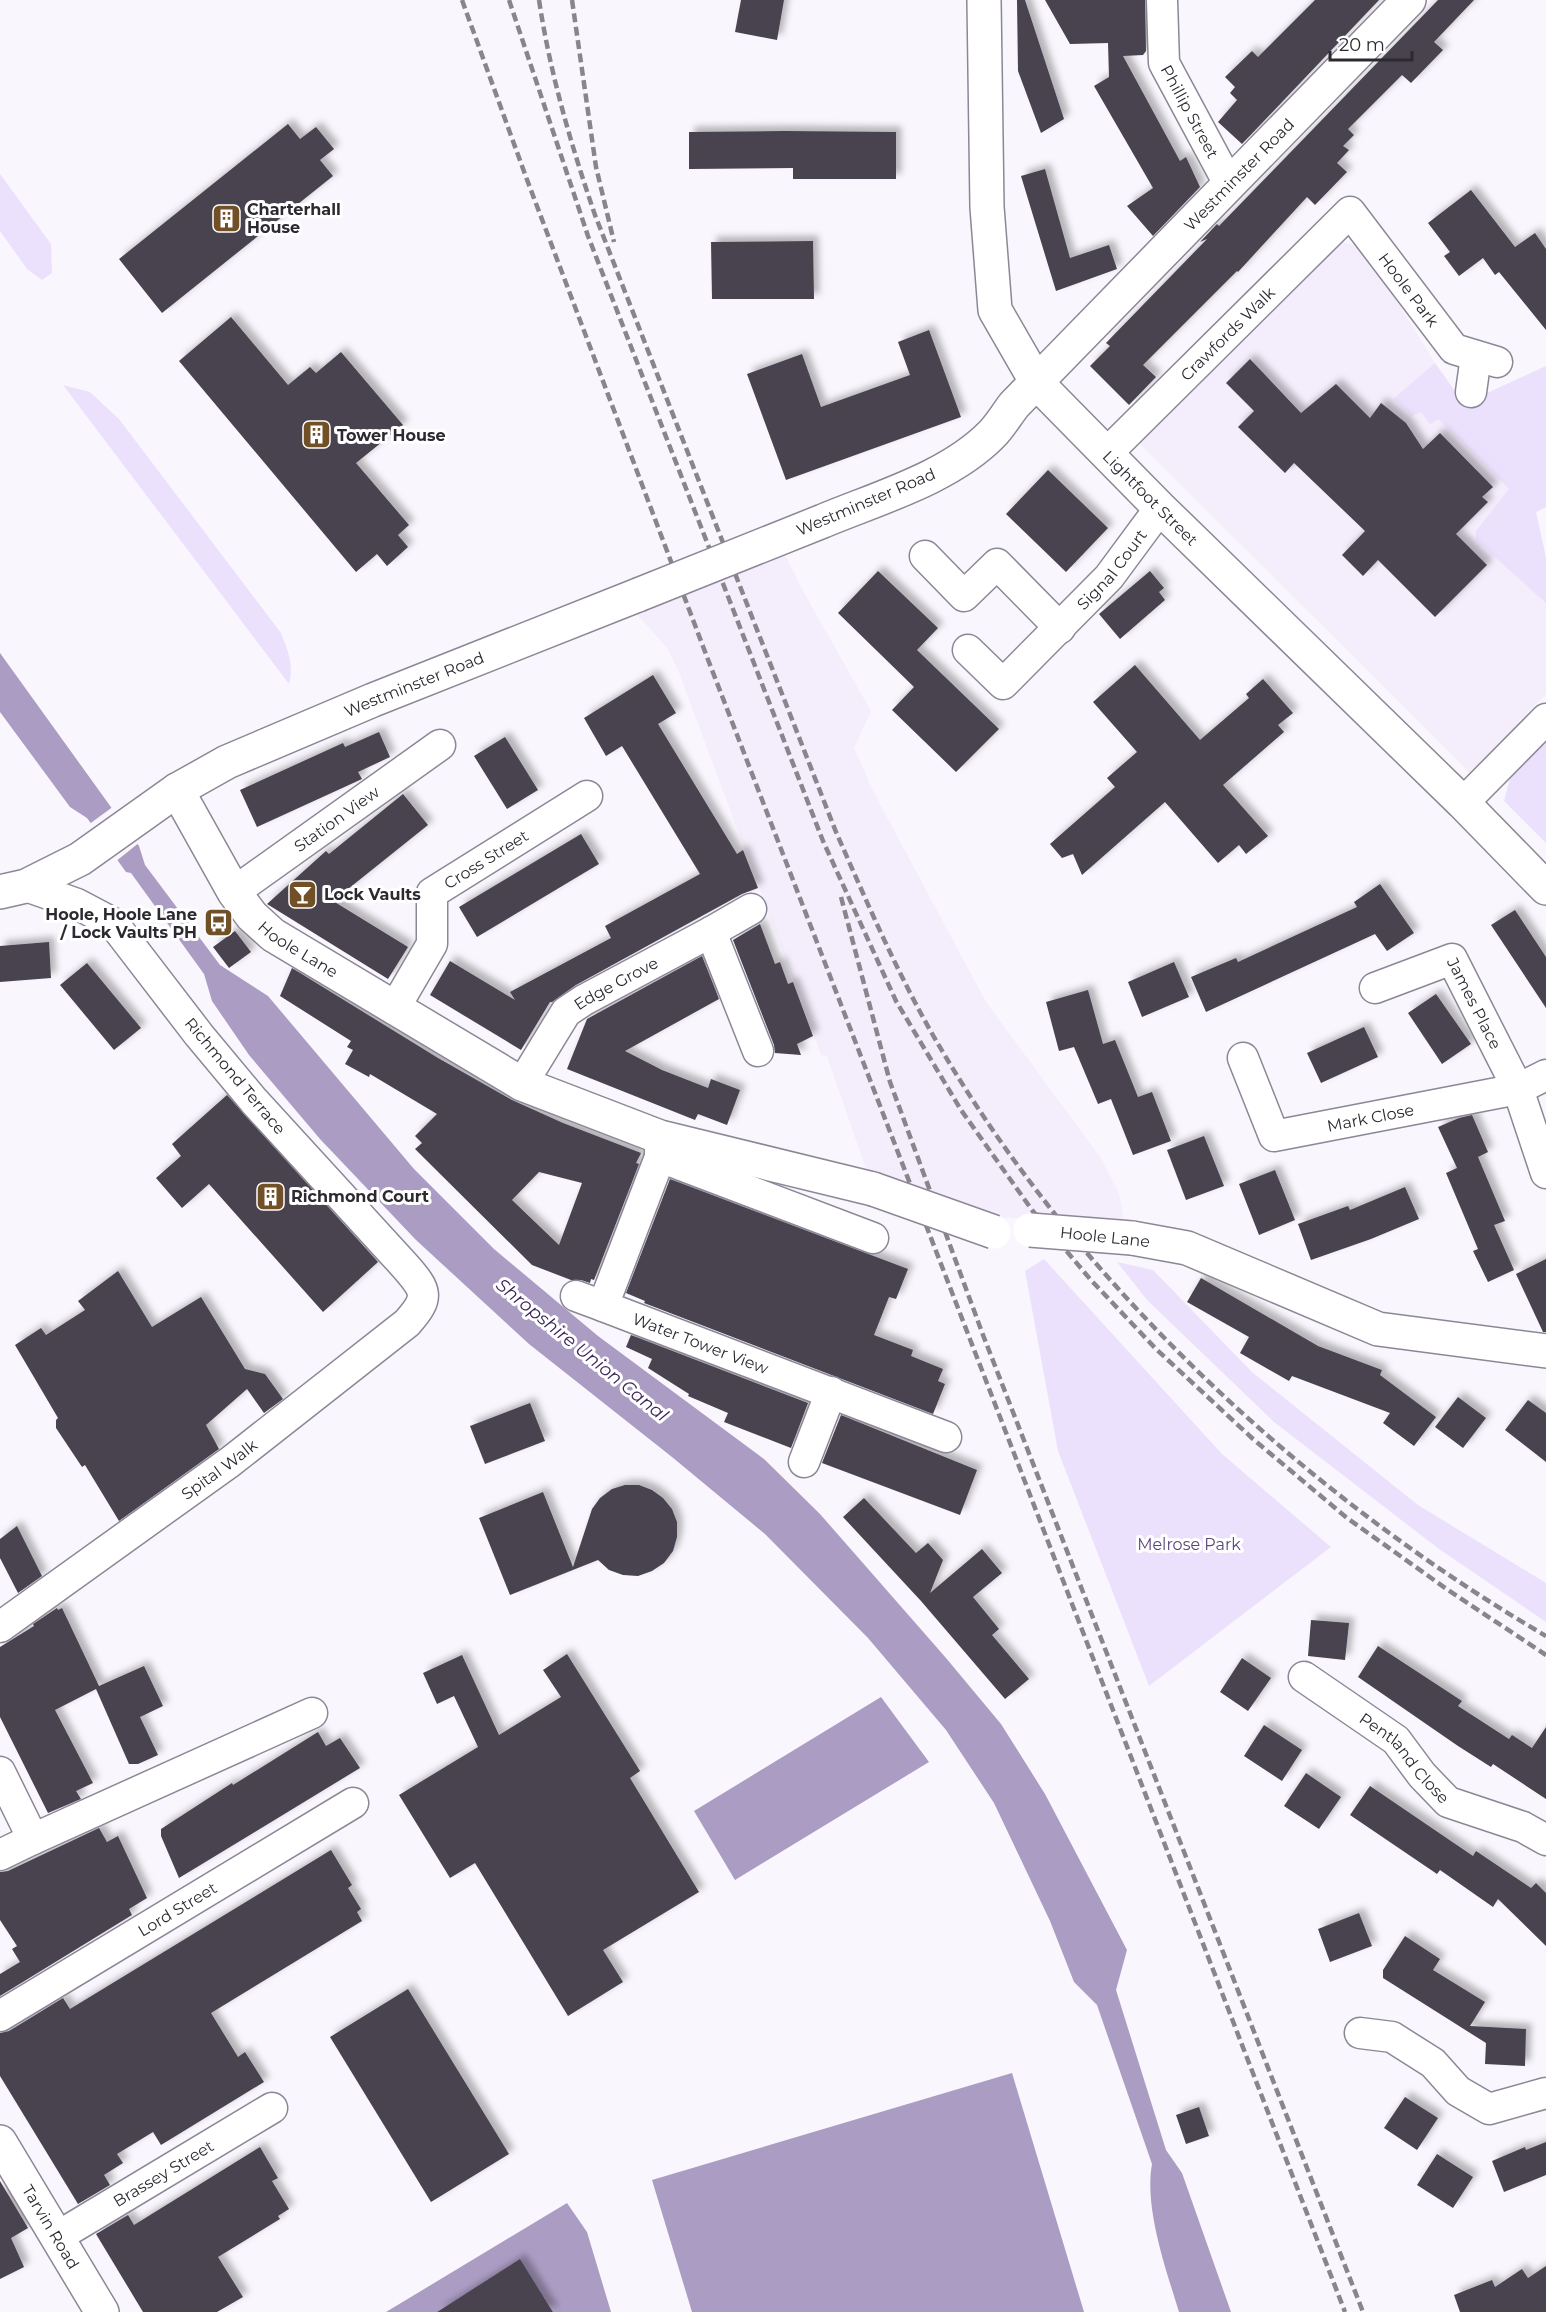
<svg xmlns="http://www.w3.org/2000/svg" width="1546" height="2312" viewBox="0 0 1546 2312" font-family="Montserrat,sans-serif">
<defs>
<filter id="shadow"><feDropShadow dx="5.5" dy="-5.5" stdDeviation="3" flood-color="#0004"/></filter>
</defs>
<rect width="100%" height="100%" fill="#f9f7fd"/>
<g fill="#f3edfc">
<polygon points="1328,239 1363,247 1435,363 1464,403 1546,366 1546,507 1536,512 1546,558 1546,694 1470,773 1134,438"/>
<polygon points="784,553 803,591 871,711 854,748 873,791 986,1002 1101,1158 1119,1193 1124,1222 988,1217 867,1172 827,1056 821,1055 680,675 668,649 635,612"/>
</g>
<g fill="#ebe1fd">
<polygon points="0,174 51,244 52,273 42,280 27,269 0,231"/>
<polygon points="1435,363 1464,404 1546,366 1546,507 1536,512 1546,558 1546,603 1476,540 1476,531 1509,489 1438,419 1430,424 1421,412 1412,416 1393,399"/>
<path d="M63,385L90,392L119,419L281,633C288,651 294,665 289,684Z"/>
<polygon points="1546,742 1546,843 1504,801 1510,778"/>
<polygon points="1044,1259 1222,1454 1331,1547 1149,1686 1058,1451 1025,1271"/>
<polygon points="1117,1262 1153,1270 1252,1372 1418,1505 1546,1583 1546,1622 1439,1549 1274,1422 1148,1301"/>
</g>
<g fill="#ab9cc3">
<path d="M0,653L139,846L145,865L220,965L268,996L414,1169L494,1249L598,1336L764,1459L820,1514L946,1658L1001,1724L1045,1794L1127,1950L1116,1990L1166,2150L1182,2173L1231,2312H1179C1166,2269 1144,2208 1152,2164L1097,2005L1074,1982L1050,1921L994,1803L946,1730L868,1638L765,1534L672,1457L529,1344L416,1240L320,1139L249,1055L212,1001L204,974L131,873L126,872L87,818L70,807L0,712Z"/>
<polygon points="881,1697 929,1762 735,1880 694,1811"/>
<polygon points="1012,2073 1084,2312 692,2312 652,2180"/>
<polygon points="567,2203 587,2232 611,2312 553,2312 520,2260 437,2312 386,2312"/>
</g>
<polygon fill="#f9f7fd" points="114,806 140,842 115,862 88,825"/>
<g fill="#484250" fill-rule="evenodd" filter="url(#shadow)">
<polygon points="741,0 784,0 777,40 735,32"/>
<polygon points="1017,0 1025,0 1064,119 1041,133 1018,71"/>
<polygon points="1045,0 1145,0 1146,51 1143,55 1123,56 1180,161 1186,157 1200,187 1153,236 1127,206 1153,188 1094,86 1109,77 1108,43 1070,44"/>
<polygon points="1315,0 1379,0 1242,144 1218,122 1237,100 1230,93 1235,87 1225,77 1252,51 1258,57"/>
<polygon points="1438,0 1474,0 1434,42 1443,50 1411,83 1402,75 1348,129 1354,135 1343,146 1349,150 1337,163 1347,172 1315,205 1307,197 1238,272 1237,271 1143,365 1156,377 1129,405 1090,366 1110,346 1106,343 1207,239 1200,242 1217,224 1219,226"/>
<polygon points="288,124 300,139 316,127 334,149 320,160 333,176 162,313 119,259"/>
<polygon points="784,131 896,132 896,179 793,179 793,168 689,169 689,132"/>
<polygon points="1045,169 1070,258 1109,245 1117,269 1056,291 1021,176"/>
<polygon points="1471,190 1515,247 1535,233 1546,249 1546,330 1499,272 1495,275 1483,258 1459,276 1444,256 1450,252 1428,223"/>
<polygon points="813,241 814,299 712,299 711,242"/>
<polygon points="231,317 288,385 310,367 316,373 341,352 403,425 356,463 409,525 398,535 408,547 387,566 377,554 356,572 179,361"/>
<polygon points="929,330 961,417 786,480 747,374 802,354 821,407 910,375 898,342"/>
<polygon points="1250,359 1301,413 1336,384 1370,418 1381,403 1406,423 1423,449 1440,433 1493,487 1482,497 1488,502 1456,534 1487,565 1435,617 1378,560 1363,576 1342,555 1365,531 1294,463 1285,473 1238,427 1254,411 1226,383"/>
<polygon points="1048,470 1108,528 1066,572 1006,514"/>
<polygon points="878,571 938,628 917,650 999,729 956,772 892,710 914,687 838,613"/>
<polygon points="1150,571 1164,588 1159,592 1165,600 1120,639 1099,614"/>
<polygon points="1135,665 1200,740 1249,698 1246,694 1263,679 1293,713 1278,725 1284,732 1223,785 1268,836 1246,854 1239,845 1218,863 1165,802 1082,875 1073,854 1062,858 1050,844 1115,787 1107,778 1137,752 1093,702"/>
<polygon points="653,675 676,713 658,724 737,854 743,850 758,888 742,894 576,985 552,1002 550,1002 521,1050 430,995 450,961 515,1000 510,992 611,938 605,926 700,874 622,746 606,756 584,718"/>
<polygon points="379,732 390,757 358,772 362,779 257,827 240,790 343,743 345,747"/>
<polygon points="505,737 538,790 507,809 474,756"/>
<polygon points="403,794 428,825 333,901 408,947 388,979 267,904 326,851 329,854"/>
<polygon points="581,834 599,864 477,937 459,907"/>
<polygon points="1380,884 1414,933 1387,951 1375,934 1206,1012 1191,977 1236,958 1238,962 1357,907 1354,902"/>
<polygon points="1515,910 1546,957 1546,1008 1491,925"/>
<polygon points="760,924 775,964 780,962 788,984 793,982 813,1036 797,1044 801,1055 775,1053 774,1045 733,940"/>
<polygon points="235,931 251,952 229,968 213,947"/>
<polygon points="49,942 51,978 0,982 0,946"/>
<polygon points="702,956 719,999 625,1051 662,1070 708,1088 711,1079 740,1090 727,1125 698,1114 695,1120 567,1069 587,1019"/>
<polygon points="1174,962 1189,997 1142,1017 1128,982"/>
<polygon points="87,963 141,1028 114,1050 60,985"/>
<path d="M292,968L438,1058L512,1100L563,1123L641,1153L636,1163L639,1164L594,1280L591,1279L590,1283L581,1280H571L532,1265L415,1149L422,1143L415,1136L437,1114L370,1074L369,1077L345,1064L353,1050L347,1047L351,1041L280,996ZM539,1172L582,1183L559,1245L512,1200Z"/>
<polygon points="1088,990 1103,1044 1115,1040 1138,1097 1152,1092 1171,1141 1133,1155 1111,1099 1098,1104 1074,1047 1059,1051 1046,1002"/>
<polygon points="1436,994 1471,1044 1442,1064 1408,1013"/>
<polygon points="1364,1027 1378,1057 1321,1083 1307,1053"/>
<polygon points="227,1095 378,1262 323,1312 209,1184 182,1208 156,1178 181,1156 172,1144"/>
<polygon points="1472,1115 1488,1152 1478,1157 1505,1221 1494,1225 1514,1270 1488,1282 1473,1251 1478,1249 1446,1173 1457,1168 1438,1127 1459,1118"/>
<polygon points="1204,1136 1224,1186 1186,1200 1167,1150"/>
<polygon points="1275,1170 1295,1220 1259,1235 1239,1184"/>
<polygon points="670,1179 908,1269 896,1299 889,1297 874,1335 913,1350 911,1356 943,1369 938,1381 945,1384 933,1414 644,1303 645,1301 626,1293"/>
<polygon points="1405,1187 1419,1219 1371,1239 1311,1260 1298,1224 1348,1206 1350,1210"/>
<polygon points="1546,1259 1546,1332 1543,1332 1516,1274"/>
<polygon points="118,1271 152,1327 201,1297 245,1369 265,1374 283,1399 264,1413 247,1389 206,1425 219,1449 119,1521 85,1465 82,1467 56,1428 56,1420 58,1418 15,1345 41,1328 46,1335 85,1310 78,1301"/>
<polygon points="1201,1278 1318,1346 1382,1370 1380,1375 1436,1417 1414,1446 1383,1423 1390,1413 1292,1376 1289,1381 1240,1353 1249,1337 1187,1302"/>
<polygon points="631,1335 808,1403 791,1448 724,1422 728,1413 688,1396 689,1394 648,1368 652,1359 626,1347"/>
<polygon points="1458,1397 1486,1418 1463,1448 1435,1427"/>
<polygon points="1528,1400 1546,1413 1546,1462 1505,1430"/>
<polygon points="530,1403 545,1441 485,1464 470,1426"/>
<polygon points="841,1415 977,1470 960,1515 822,1463"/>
<polygon points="625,1485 639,1485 652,1490 663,1498 672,1509 677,1522 677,1537 673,1551 664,1563 652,1571 638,1576 623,1575 609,1570 598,1560 510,1595 479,1518 543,1492 573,1567 592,1509 600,1498 612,1489"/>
<polygon points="864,1498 916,1553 928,1543 943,1560 930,1593 982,1549 1002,1573 973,1597 999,1629 992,1635 1029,1679 1005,1699 921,1601 843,1517"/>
<polygon points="17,1526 42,1576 18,1593 0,1558 0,1539"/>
<polygon points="57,1608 58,1610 62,1608 99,1686 144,1666 163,1706 140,1717 158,1755 138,1764 129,1764 96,1689 55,1710 93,1783 76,1791 81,1799 48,1813 0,1717 0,1647 34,1626 33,1624"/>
<polygon points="1311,1620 1349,1623 1345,1660 1308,1656"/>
<polygon points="1378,1646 1462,1701 1458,1706 1509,1739 1512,1735 1532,1748 1546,1727 1546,1799 1493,1764 1491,1767 1458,1746 1358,1677"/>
<polygon points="567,1654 640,1771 630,1778 699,1892 603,1950 623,1982 568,2016 475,1863 450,1878 399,1795 478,1747 454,1696 437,1704 423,1673 462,1655 499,1735 561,1697 543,1670"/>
<polygon points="1242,1658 1271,1678 1248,1711 1220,1692"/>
<polygon points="1264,1725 1302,1750 1282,1781 1244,1756"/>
<polygon points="318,1732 326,1746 340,1738 360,1768 179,1878 161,1836 161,1829 232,1783 233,1785"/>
<polygon points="1306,1773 1341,1797 1319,1829 1284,1806"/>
<polygon points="1370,1786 1473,1856 1476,1851 1531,1888 1536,1883 1546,1893 1546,1946 1498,1899 1493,1907 1440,1870 1437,1874 1350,1815"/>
<polygon points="99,1828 107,1842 118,1836 147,1898 129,1909 132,1915 0,1996 0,1974 20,1962 12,1949 17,1946 0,1920 0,1872 8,1871"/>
<polygon points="331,1850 352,1885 348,1888 361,1909 357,1912 362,1921 211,2013 238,2057 245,2052 264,2082 161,2145 153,2132 117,2154 123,2163 104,2175 110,2185 78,2204 0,2076 0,2033 9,2031 63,1998 70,2009"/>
<polygon points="1359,1913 1372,1946 1330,1962 1318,1929"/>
<polygon points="1405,1936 1440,1959 1433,1970 1485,2002 1470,2026 1526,2029 1525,2066 1485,2064 1486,2043 1383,1978 1383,1970"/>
<polygon points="408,1989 509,2154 431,2202 330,2037"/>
<polygon points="1405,2097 1438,2118 1417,2150 1384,2128"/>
<polygon points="1199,2107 1209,2136 1186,2144 1176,2115"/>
<polygon points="1546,2142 1546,2175 1504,2192 1492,2161 1525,2147 1526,2150"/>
<polygon points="260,2147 278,2178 272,2181 289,2209 278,2216 280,2219 218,2257 243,2297 217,2312 143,2312 96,2234 128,2215 134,2225"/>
<polygon points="1437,2154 1473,2177 1453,2208 1417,2185"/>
<polygon points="0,2181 28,2228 11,2238 24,2267 0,2279"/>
<polygon points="520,2259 553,2312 437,2312"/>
<polygon points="1546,2266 1546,2312 1460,2312 1454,2295 1492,2280 1495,2287 1522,2269 1528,2278"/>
</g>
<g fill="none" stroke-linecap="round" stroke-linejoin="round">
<defs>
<g id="minor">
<path id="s1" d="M1162,0L1164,63L1229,184"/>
<polyline points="1471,392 1476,356"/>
<path id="s2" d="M1106,454L1350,212L1454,349L1497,362"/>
<polyline points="925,556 964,596 997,564 1060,628"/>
<path id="s3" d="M968,650L1003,684L1109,577L1160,508"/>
<polyline points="1463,803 1546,719"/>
<path id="s4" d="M234,892L440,745"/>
<polyline points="711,932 751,909"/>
<path id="s5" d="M1375,988L1452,959L1518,1089L1546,1173"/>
<path id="s6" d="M394,1009L432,944V893L587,796"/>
<path id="s7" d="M1243,1058L1274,1136L1518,1089L1546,1075"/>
<path id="s8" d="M522,1084L566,1012L584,1000L711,932L758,1051"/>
<polyline points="660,1137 660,1157 873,1238"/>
<path id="s9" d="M660,1157L603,1306L946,1437"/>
<polyline points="576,1296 603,1306"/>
<polyline points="804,1462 831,1392"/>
<path id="s10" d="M0,1627L230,1462L407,1323C430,1297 427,1291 405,1266L254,1101L199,1035L113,923L77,904L26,886"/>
<path id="s11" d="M1304,1677L1396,1740L1422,1775L1448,1802L1523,1827L1546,1840"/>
<polyline points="0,1772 33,1839 0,1855"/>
<polyline points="33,1839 312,1713"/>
<path id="s12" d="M0,2016L353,1803"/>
<polyline points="1360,2033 1392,2037 1433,2063 1458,2091 1489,2109 1546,2093"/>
<path id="s13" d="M57,2237L272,2108"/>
</g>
<g id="tertiary">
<path id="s14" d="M984,0L987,207L995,310L1037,383L1160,508L1463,803L1546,888"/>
<path id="s15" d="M823,521C878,498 949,478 992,434C1000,426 1007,414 1014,405L1409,0"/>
<path id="s16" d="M177,790L234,892L252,916L273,935L522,1084L660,1137L873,1189"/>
<path id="s17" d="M0,892L26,886L80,859L177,790L227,762L373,700L638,595"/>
<polyline points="1132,1238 1187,1248 1378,1329 1546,1351"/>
</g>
<g id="trunk">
<path id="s18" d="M0,2142L102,2312"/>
</g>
</defs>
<use href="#minor" stroke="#8c8796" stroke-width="33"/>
<use href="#tertiary" stroke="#8c8796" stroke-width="36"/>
<use href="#trunk" stroke="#8c8796" stroke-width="36"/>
<use href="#minor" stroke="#fff" stroke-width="30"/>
<use href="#tertiary" stroke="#fff" stroke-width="33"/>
<use href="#trunk" stroke="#fff" stroke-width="33"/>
<g stroke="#88868c" stroke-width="4.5" stroke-dasharray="9 4.5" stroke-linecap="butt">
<polyline points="462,0 526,177 707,657 1345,2312"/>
<polyline points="509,0 588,236 823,841 896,1001 961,1110 1032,1210 1090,1279 1156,1349 1253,1439 1347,1518 1448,1590 1546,1655"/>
<path d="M539,0C550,73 571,145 595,215L836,832C870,909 903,987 947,1059C1088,1294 1310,1498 1546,1636"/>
<polyline points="572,0 596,167 614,242"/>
<polyline points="841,897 890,1082 983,1335 1363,2312"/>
</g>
<defs>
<g id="tertiary-bridge">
<polyline points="638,595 823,521"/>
<polyline points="873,1189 994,1232"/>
<polyline points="1030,1230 1132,1238"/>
</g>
</defs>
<use href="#tertiary-bridge" stroke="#8c8796" stroke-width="36" stroke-linecap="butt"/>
<use href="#tertiary-bridge" stroke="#fff" stroke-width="33"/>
</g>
<defs>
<symbol id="building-square" viewBox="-11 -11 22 22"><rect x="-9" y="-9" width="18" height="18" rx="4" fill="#715027" stroke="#fff"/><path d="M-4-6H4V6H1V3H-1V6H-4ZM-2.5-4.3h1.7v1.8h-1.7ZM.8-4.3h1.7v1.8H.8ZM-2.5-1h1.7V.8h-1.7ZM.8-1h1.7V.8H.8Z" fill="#fff"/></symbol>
<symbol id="bar-square" viewBox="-11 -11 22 22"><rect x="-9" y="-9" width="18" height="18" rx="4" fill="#715027" stroke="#fff"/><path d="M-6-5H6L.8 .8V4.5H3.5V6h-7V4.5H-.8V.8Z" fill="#fff"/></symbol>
<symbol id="bus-square" viewBox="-11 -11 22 22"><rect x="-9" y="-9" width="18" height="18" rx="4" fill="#715027" stroke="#fff"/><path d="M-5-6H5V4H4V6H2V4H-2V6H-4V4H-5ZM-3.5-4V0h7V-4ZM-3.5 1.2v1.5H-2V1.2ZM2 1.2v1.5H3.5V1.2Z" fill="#fff"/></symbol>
</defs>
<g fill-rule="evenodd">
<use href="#building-square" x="210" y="202" width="33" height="33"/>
<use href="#building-square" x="300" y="418" width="33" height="33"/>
<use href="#bar-square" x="286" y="878" width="33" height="33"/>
<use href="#bus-square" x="202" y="906" width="33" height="33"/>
<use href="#building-square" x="254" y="1180" width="33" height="33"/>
</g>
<g text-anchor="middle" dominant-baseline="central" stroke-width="6" stroke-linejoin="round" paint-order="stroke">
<g font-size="16" fill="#2c2930" stroke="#fff">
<text stroke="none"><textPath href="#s1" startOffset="118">Phillip Street</textPath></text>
<text stroke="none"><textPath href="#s15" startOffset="550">Westminster Road</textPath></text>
<text stroke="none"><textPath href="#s2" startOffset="441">Hoole Park</textPath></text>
<text stroke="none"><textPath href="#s2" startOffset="171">Crawfords Walk</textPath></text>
<text stroke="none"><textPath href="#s14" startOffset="556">Lightfoot Street</textPath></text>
<text transform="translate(866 502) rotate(-23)">Westminster Road</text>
<text stroke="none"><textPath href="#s3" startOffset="207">Signal Court</textPath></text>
<text stroke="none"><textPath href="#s17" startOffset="466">Westminster Road</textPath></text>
<text stroke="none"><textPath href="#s4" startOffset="126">Station View</textPath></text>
<text stroke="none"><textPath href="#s6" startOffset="190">Cross Street</textPath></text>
<text stroke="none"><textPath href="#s16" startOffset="204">Hoole Lane</textPath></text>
<text stroke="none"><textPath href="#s8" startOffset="142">Edge Grove</textPath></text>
<text stroke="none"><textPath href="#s5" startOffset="132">James Place</textPath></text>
<text transform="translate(235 1076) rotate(50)">Richmond Terrace</text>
<text stroke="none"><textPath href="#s7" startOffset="182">Mark Close</textPath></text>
<text transform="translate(1105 1237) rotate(6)">Hoole Lane</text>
<text stroke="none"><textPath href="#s9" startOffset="264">Water Tower View</textPath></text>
<text stroke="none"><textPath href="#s10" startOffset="270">Spital Walk</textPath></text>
<text stroke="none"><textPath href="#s11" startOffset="130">Pentland Close</textPath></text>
<text stroke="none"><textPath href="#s12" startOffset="207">Lord Street</textPath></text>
<text stroke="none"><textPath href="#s13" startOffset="124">Brassey Street</textPath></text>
<text stroke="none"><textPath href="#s18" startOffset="99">Tarvin Road</textPath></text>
</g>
<g font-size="16" font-weight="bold" fill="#2c2930" stroke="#fff" text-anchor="start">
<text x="247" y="209">Charterhall<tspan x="247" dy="18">House</tspan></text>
<text x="337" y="435">Tower House</text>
<text x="324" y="894">Lock Vaults</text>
<text x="197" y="914" text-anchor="end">Hoole, Hoole Lane<tspan x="197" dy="18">/ Lock Vaults PH</tspan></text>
<text x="291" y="1196">Richmond Court</text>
</g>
<g font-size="16" fill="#5d467b" stroke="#fff">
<text x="1189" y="1544">Melrose Park</text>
</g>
<g font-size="18" font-style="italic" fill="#3c2658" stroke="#fff">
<text transform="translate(582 1350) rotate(39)">Shropshire Union Canal</text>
</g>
</g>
<path d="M1330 51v9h82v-9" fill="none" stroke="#2c2930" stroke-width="3"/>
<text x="1339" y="51" font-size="18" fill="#2c2930" stroke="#ffffff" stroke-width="4.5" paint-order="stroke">20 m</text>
</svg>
